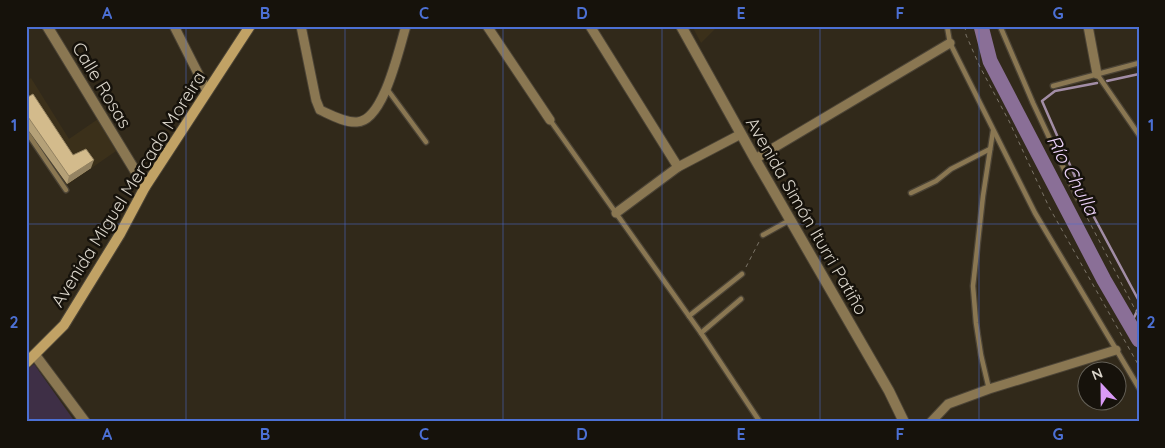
<svg xmlns="http://www.w3.org/2000/svg" width="1165" height="448" viewBox="0 0 1165 448" font-family="Quicksand,sans-serif">
<rect width="100%" height="100%" fill="#31291a"/>
<g fill="#3b301a">
<polygon points="692,26 718,26 701,43"/>
<polygon points="31,78 69,139 98,119 116,151 67,185 26,126 26,82"/>
</g>
<polygon fill="#3e2f46" points="34,364 75,422 26,422 26,371"/>
<g fill="none" stroke-linecap="round" stroke-linejoin="round">
<g stroke="#a28da6" stroke-width="2.5">
<polyline points="1107,81 1139,74"/>
<polyline points="1097,83 1055,91 1042,101 1087,204 1139,301"/>
<polyline points="1130,326 1139,307"/>
</g>
<polyline stroke="#8a6f97" stroke-width="15" points="981,26 990,61 1104,280 1139,340"/>
<defs>
<g id="service">
<polyline points="947,26 950,43 1035,213 1139,388"/>
<polyline points="1000,26 1033,103 1078,199"/>
<polyline points="1097,74 1139,135"/>
<polyline points="1053,86 1139,63"/>
<polyline points="387,89 426,142"/>
<polyline points="550,120 701,333 760,422"/>
<polyline points="26,131 66,190"/>
<polyline points="911,193 936,181 951,169 990,149"/>
<polyline points="763,235 790,220"/>
<polyline points="689,316 742,274"/>
<polyline points="701,333 741,299"/>
<polyline points="989,389 981,355 976,323 973,286 983,196 993,131"/>
</g>
<g id="minor">
<polyline points="174,26 207,91"/>
<path d="M301,26L316,100L320,110C331,115 345,123 357,122C384,121 399,48 406,26"/>
<polyline points="487,26 550,120"/>
<polyline points="590,26 678,167"/>
<polyline points="1088,26 1097,74"/>
<polyline points="755,159 950,43"/>
<polyline points="616,213 678,167 741,134"/>
<polyline points="931,422 948,404 989,389 1116,350"/>
</g>
<g id="tertiary">
<polyline points="47,26 145,187"/>
<polyline points="681,26 755,159 889,391 904,422"/>
<polyline points="35,355 85,422"/>
</g>
<polyline id="secondary" points="26,363 64,325 120,234 145,187 250,26"/>
</defs>
<use href="#service" stroke="#4c4436" stroke-width="7"/>
<use href="#minor" stroke="#4c4436" stroke-width="11"/>
<use href="#tertiary" stroke="#4c4436" stroke-width="12"/>
<use href="#secondary" stroke="#4c4436" stroke-width="12"/>
<g stroke="#7c7569" stroke-width="1" stroke-dasharray="4 4" stroke-linecap="butt">
<polyline points="965,26 966,35 980,67 1009,121 1049,207 1139,366"/>
<polyline points="1080,204 1139,317"/>
<polyline points="746,267 760,240"/>
</g>
<use href="#service" stroke="#8a7752" stroke-width="4.5"/>
<use href="#minor" stroke="#8a7752" stroke-width="9"/>
<use href="#tertiary" stroke="#8a7752" stroke-width="10"/>
<use href="#secondary" stroke="#c1a265" stroke-width="10"/>
</g>
<polygon fill="#b5a178" points="26,98 73,155 91,168 67,184 26,127"/>
<polygon fill="#948362" points="94,160 91,168 67,184 69,176"/>
<polygon fill="#d3bb8c" stroke="#948362" points="33,94 73,155 86,149 94,160 69,176 26,114 26,98"/>
<path fill="none" stroke="#4c70d4" stroke-width="1" stroke-opacity="0.55" d="M186,26V422M345,26V422M503,26V422M662,26V422M820,26V422M979,26V422M26,224H1139"/>
<g text-anchor="middle" dominant-baseline="central" stroke-width="5" stroke-linejoin="round" paint-order="stroke">
<g font-size="18" fill="#d9d4ca" stroke="#16120b">
<text transform="translate(102 85) rotate(59)">Calle Rosas</text>
<text transform="translate(128 189) rotate(-58)">Avenida Miguel Mercado Moreira</text>
<text transform="translate(807 216) rotate(60)">Avenida Simón Iturri Patiño</text>
</g>
<g font-size="19" font-style="italic" fill="#edd3fa" stroke="#16120b">
<text transform="translate(1073 175) rotate(62)">Río Chulla</text>
</g>
</g>
<rect width="1165" height="448" fill="none" stroke="#16120b" stroke-width="55"/>
<g transform="translate(1102 386) rotate(338)"><circle r="24" fill="#16120b" stroke="#646057"/>
<path d="M0-4L9 19L0 12L-9 19Z" fill="#d99af7"/>
<text y="-8" font-size="14" font-weight="bold" text-anchor="middle" fill="#d9d4ca">N</text>
</g>
<rect x="28" y="28" width="1110" height="392" fill="none" stroke="#4c70d4" stroke-width="2"/>
<g font-size="16" text-anchor="middle" font-weight="bold" fill="#4c70d4">
<text x="107" y="19">A</text>
<text x="265" y="19">B</text>
<text x="424" y="19">C</text>
<text x="582" y="19">D</text>
<text x="741" y="19">E</text>
<text x="900" y="19">F</text>
<text x="1058" y="19">G</text>
<text x="14" y="131">1</text>
<text x="1151" y="131">1</text>
<text x="14" y="328">2</text>
<text x="1151" y="328">2</text>
<text x="107" y="440">A</text>
<text x="265" y="440">B</text>
<text x="424" y="440">C</text>
<text x="582" y="440">D</text>
<text x="741" y="440">E</text>
<text x="900" y="440">F</text>
<text x="1058" y="440">G</text>
</g>
</svg>
